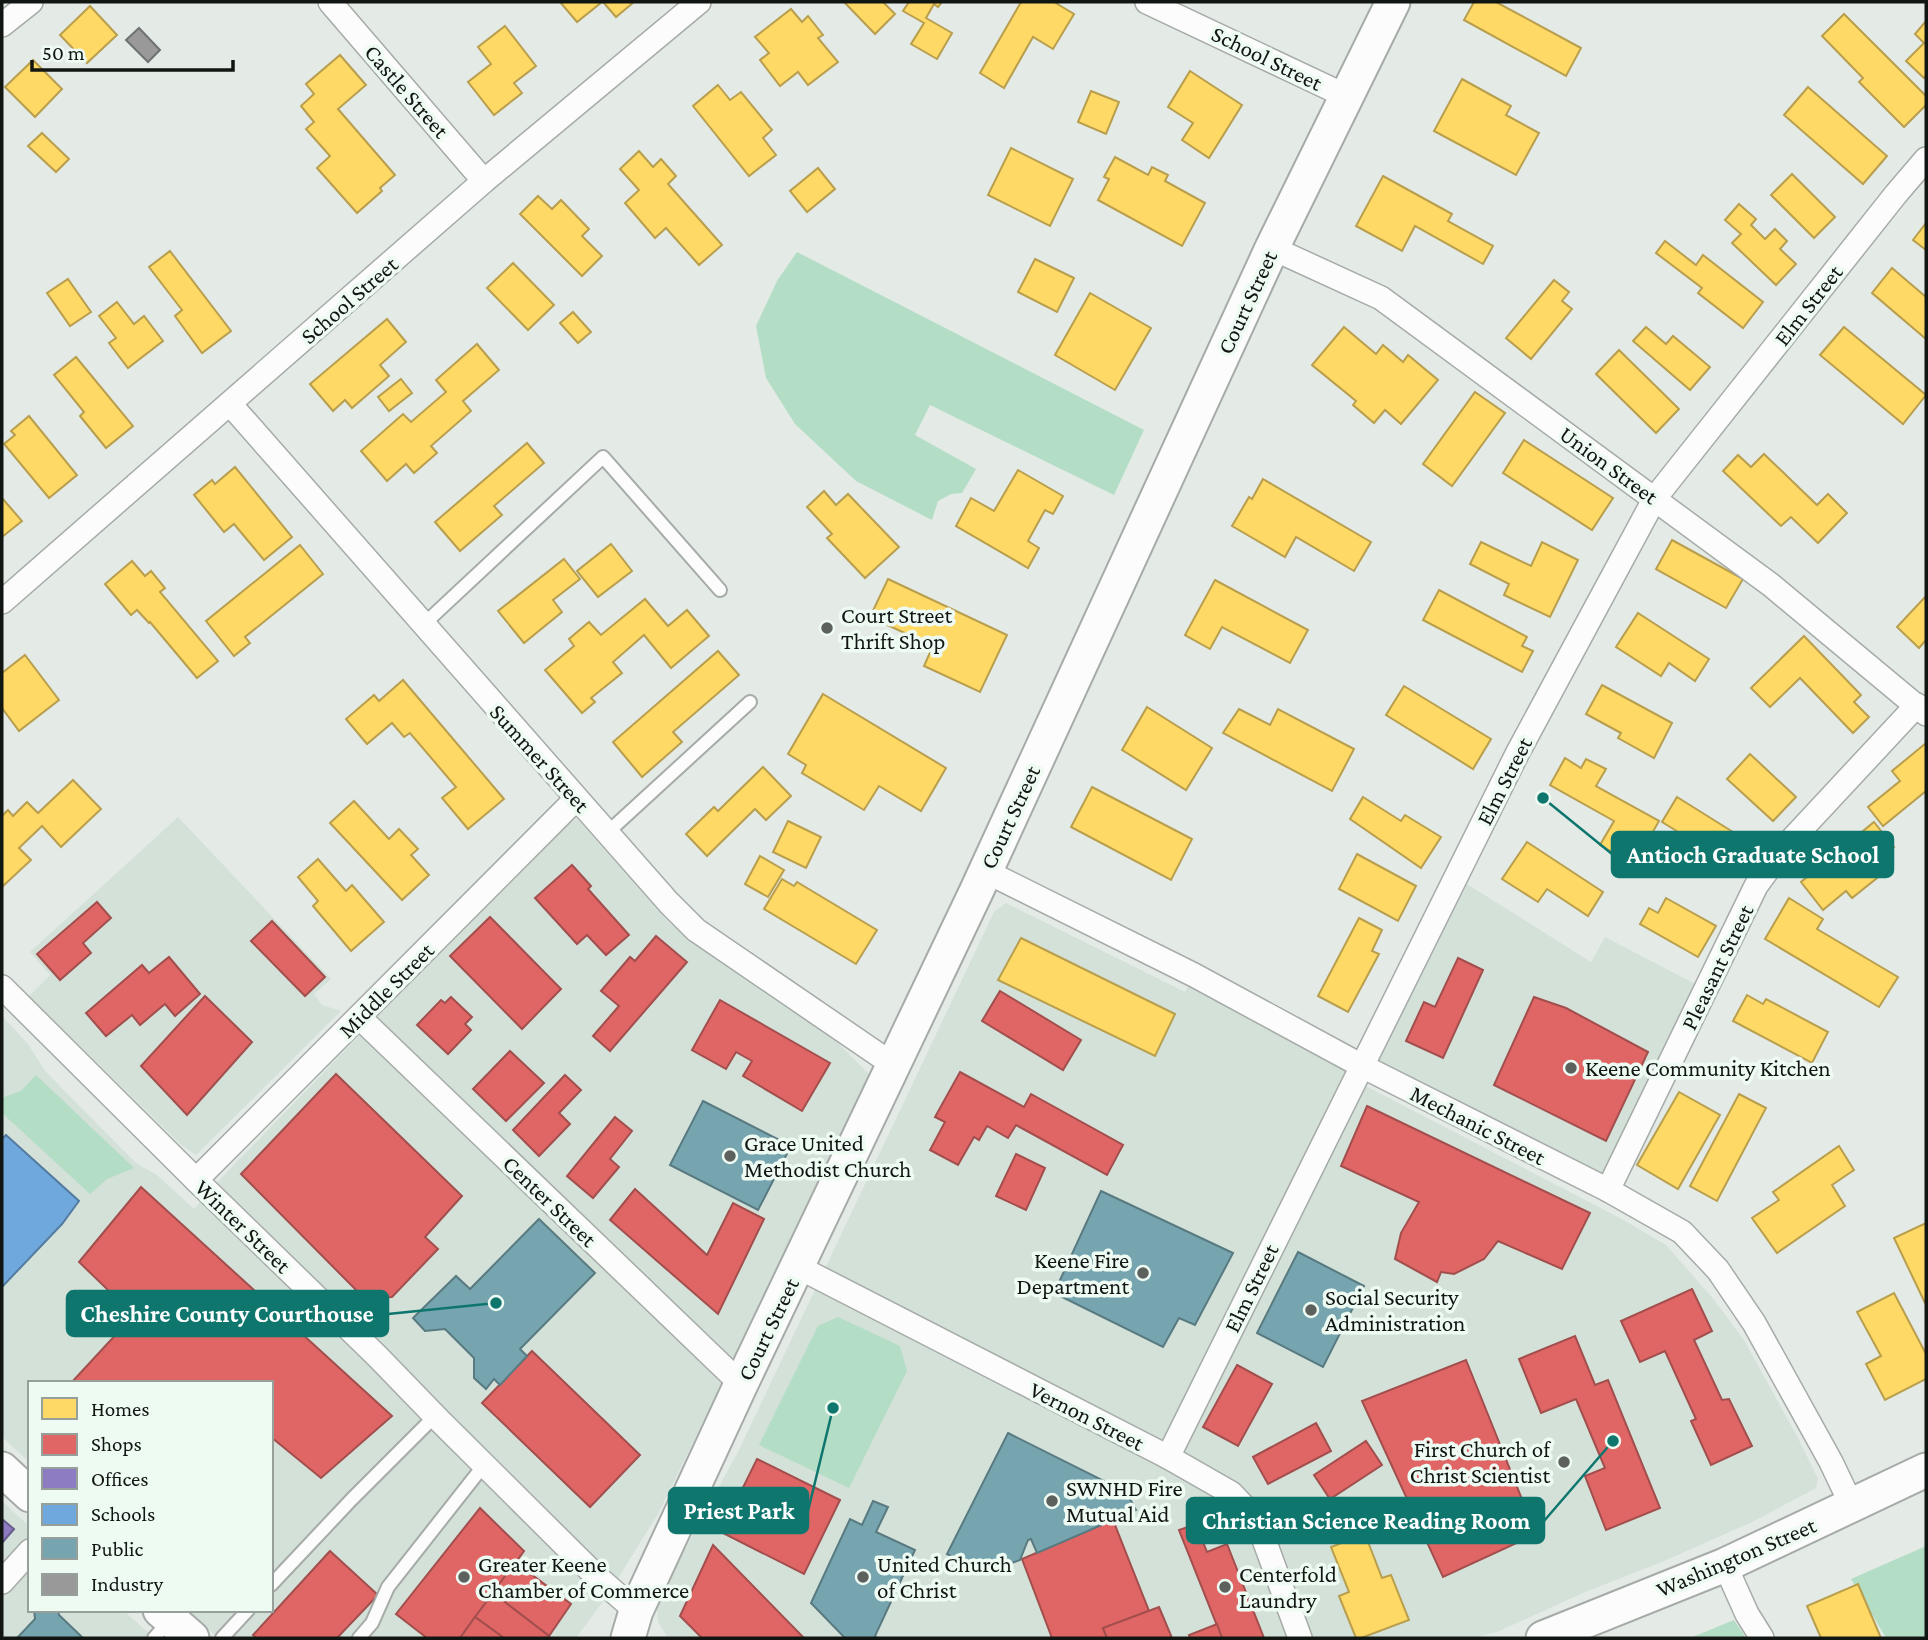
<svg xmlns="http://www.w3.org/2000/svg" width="1928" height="1640" viewBox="0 0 1928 1640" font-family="'Crimson Pro',serif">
<rect width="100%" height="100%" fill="#e4ebe7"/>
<g fill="#d3e1d8">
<polygon points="178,817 331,979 314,994 322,1005 341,1011 196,1155 180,1144 29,996 50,975 30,952"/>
<polygon points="577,819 670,924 836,1041 870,1075 859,1105 658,1514 607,1596 576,1638 218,1638 188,1610 271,1610 271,1383 30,1383 30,1463 2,1437 2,1016 28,1044 45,1071 136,1163 157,1175 194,1209 225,1174 559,830"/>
<polygon points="1467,884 1591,962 1605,937 1701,987 1608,1180 1378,1060"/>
<polygon points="1006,903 1185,992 1194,975 1362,1066 1356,1081 1618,1217 1666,1245 1715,1301 1744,1340 1798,1438 1818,1479 1816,1488 1752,1522 1664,1561 1583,1593 1497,1632 1473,1638 668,1638 658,1622 657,1610 670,1577 739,1450 994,912"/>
<polygon points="2,1501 30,1527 30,1610 123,1610 154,1638 2,1638"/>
</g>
<g fill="#b4ddc5">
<polygon points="797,252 1144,430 1114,495 930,405 915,435 976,469 962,493 951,494 938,501 932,520 856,481 795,424 766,378 756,326 777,281"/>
<polygon points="36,1075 134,1168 107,1179 90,1194 2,1113 2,1098 21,1091"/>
<polygon points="838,1317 900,1346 907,1371 849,1488 759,1445 818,1326"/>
<polygon points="1926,1546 1926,1638 1886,1638 1851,1579"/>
<polygon points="1734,1620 1746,1638 1690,1638"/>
</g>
<g fill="#ffd966" stroke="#b89e4d" stroke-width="2">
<polygon points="560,2 602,2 577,22"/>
<polygon points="603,2 634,2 616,17"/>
<polygon points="844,2 883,2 895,14 875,34"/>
<polygon points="909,2 942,2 938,7 934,4 926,18 952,33 937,59 911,44 924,23 903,11"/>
<polygon points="1021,2 1054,2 1074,14 1053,49 1033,37 1004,88 980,73"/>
<polygon points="1474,2 1496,2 1581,48 1566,76 1464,20"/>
<polygon points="90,6 117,35 87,63 60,35"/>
<polygon points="791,9 802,22 808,16 823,35 818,38 838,62 808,85 798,72 780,86 760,60 769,53 755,37"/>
<polygon points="1844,14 1926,96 1926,105 1904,127 1859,82 1863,78 1822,36"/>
<polygon points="1926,21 1926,76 1924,78 1906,61 1924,43 1915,34"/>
<polygon points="505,26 536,66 514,83 522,93 494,115 468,82 491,64 478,47"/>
<polygon points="340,55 366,85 338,109 395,175 380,188 382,191 357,213 317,168 330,156 306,129 314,122 301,106 314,94 306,84"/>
<polygon points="33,60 62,89 35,117 5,87"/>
<polygon points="1190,71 1242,105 1209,158 1182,140 1193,123 1168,107"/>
<polygon points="1462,79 1511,106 1506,115 1539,133 1516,175 1434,131"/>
<polygon points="718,85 730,100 741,92 772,130 763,138 776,155 749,176 693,106"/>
<polygon points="1808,87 1887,156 1863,184 1784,115"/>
<polygon points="1091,91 1119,102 1106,134 1078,122"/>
<polygon points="42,133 69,159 56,172 28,146"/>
<polygon points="1011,148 1073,179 1050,226 988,195"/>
<polygon points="639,151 653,167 661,159 676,176 668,184 722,245 699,265 666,228 655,238 625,203 639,190 620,169"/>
<polygon points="1115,157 1148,175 1152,167 1168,175 1165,181 1205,203 1182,246 1098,200 1109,179 1104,177"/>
<polygon points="818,168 835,189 807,212 790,191"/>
<polygon points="1792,174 1835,217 1814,238 1771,195"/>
<polygon points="1383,176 1452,214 1448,221 1493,246 1483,264 1415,226 1402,251 1356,226"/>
<polygon points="538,196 552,209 561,200 589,229 582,236 602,256 582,276 520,214"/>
<polygon points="1739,204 1756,219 1751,225 1765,239 1775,229 1787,241 1780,249 1796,264 1776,285 1732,243 1741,234 1725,220"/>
<polygon points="1926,223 1926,250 1913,240"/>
<polygon points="1665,241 1696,265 1703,255 1763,302 1743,328 1698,293 1702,288 1656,253"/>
<polygon points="170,251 231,331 202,353 175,316 182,310 149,267"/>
<polygon points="1035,259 1074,278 1057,312 1018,292"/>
<polygon points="513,263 554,305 528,330 487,288"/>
<polygon points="1892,268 1926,297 1926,339 1872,293"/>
<polygon points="68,279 91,312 70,326 47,293"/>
<polygon points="1554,280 1569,292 1562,301 1572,309 1531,359 1506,338"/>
<polygon points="1090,293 1151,328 1115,390 1055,355"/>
<polygon points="117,302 134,324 144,316 163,341 128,368 109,343 116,338 99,316"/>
<polygon points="573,312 591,332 578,343 560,323"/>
<polygon points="387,319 406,342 380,365 389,376 352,408 345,400 333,411 310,384"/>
<polygon points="1344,327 1376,354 1383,345 1403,362 1408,355 1438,380 1401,424 1385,410 1374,423 1353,405 1356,401 1312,365"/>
<polygon points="1646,327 1666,344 1673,336 1710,367 1690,390 1633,341"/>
<polygon points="1844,327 1926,395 1903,424 1820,355"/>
<polygon points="477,344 499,370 463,401 471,411 431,446 437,453 414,473 406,464 387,481 361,451 403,414 411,422 446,392 436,380"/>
<polygon points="1619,350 1679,409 1656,433 1596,374"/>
<polygon points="76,357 133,426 106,448 80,416 84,412 54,375"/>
<polygon points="401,379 412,393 389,411 378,397"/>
<polygon points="1475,392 1505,413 1452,486 1423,464"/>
<polygon points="29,416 77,475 49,498 4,444 15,435 11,431"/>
<polygon points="1524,440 1613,498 1592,530 1503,473"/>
<polygon points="527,443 544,463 494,506 502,515 460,551 435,522"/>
<polygon points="1764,454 1817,505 1828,494 1847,513 1818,543 1791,517 1781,526 1723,471 1738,455 1751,467"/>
<polygon points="235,467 292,537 264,560 234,524 224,532 194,495 212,480 215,484"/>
<polygon points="1018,470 1063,496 1053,514 1045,510 1028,541 1039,548 1028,568 956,526 971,498 994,511"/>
<polygon points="1263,479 1371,542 1354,571 1296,537 1285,557 1232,526 1249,497 1252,499"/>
<polygon points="824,491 836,505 848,494 899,547 865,578 827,538 832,534 807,507"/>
<polygon points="2,498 22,521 2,537"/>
<polygon points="1672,540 1743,579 1726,608 1656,569"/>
<polygon points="1481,542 1531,566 1542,542 1578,560 1550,617 1504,595 1509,584 1470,564"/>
<polygon points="611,544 632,571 598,597 577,571"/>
<polygon points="300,545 323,574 245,637 250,643 234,656 206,621"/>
<polygon points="564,559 580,579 553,600 562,612 524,643 498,611"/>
<polygon points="132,561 145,576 151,571 165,588 160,592 218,661 197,678 150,622 149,623 137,610 131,615 105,584"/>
<polygon points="888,579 1007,635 980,692 924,666 933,646 870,617"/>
<polygon points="1215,580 1308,630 1290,663 1222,627 1210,649 1185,635"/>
<polygon points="1439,590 1527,637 1522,646 1533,651 1522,672 1423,620"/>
<polygon points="1926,596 1926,640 1919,648 1897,627"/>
<polygon points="645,599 668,626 687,610 709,636 671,668 644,635 613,662 622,673 591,698 595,702 582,713 545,670 574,646 569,639 589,622 601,635"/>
<polygon points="1638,613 1709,659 1695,681 1669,663 1661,676 1616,647"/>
<polygon points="1804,636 1861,695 1854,702 1869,717 1853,733 1800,678 1770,707 1751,688"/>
<polygon points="718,651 739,675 673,732 682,742 642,777 613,742"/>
<polygon points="25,655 59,700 19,731 2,708 2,673"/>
<polygon points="403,680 504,799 468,829 442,798 456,787 410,733 404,737 392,723 367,744 346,719 374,695 379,701"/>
<polygon points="1602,685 1672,723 1654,758 1618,738 1621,733 1586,714"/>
<polygon points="1404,686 1491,739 1473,769 1386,715"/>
<polygon points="823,694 946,768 921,811 879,786 864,810 802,773 806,765 788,754"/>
<polygon points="1147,707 1212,748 1186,790 1122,750"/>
<polygon points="1239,709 1270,725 1278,709 1354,749 1332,791 1223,733"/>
<polygon points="1926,743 1926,791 1883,826 1868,807 1900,781 1892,771"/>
<polygon points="1750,754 1796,797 1773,821 1727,779"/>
<polygon points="1565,758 1581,768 1586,759 1606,769 1596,786 1659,821 1634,865 1600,845 1614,821 1550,785"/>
<polygon points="763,767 791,796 766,820 755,809 707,856 686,834 714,807 718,811"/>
<polygon points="73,780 101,809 61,847 42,826 19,848 31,860 2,887 2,816 8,810 13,816 27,802 38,813"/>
<polygon points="1092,787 1192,839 1171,880 1071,827"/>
<polygon points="1363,797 1401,821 1405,815 1441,837 1421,868 1350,819"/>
<polygon points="1677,797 1757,847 1741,874 1707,854 1709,851 1662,822"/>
<polygon points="354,801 389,839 399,829 418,849 411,855 429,875 402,900 330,823"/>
<polygon points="788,821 821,837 806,868 773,852"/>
<polygon points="1874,822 1894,847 1874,864 1882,874 1852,898 1846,891 1823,910 1801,882"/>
<polygon points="1527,842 1603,892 1588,916 1547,889 1538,902 1502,879"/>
<polygon points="1357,854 1416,886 1398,921 1339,889"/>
<polygon points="760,856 784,870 768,897 745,884"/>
<polygon points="318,859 346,891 352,885 384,922 351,951 313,906 318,901 298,877"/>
<polygon points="782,879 794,886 797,882 877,930 856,964 764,909"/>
<polygon points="1666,898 1716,926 1698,957 1640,924 1649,908 1658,913"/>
<polygon points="1789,898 1823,919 1817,929 1898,977 1879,1007 1765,939"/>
<polygon points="1359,918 1382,930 1372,951 1379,954 1348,1012 1318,996"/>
<polygon points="1021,938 1175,1014 1155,1056 998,980"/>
<polygon points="1747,995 1763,1004 1766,999 1828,1032 1812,1063 1733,1021"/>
<polygon points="1679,1092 1720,1115 1678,1189 1637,1165"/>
<polygon points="1739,1094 1766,1108 1717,1201 1690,1186"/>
<polygon points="1839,1146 1854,1170 1832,1185 1845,1206 1777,1253 1752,1218 1779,1200 1773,1192"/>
<polygon points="1926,1223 1926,1305 1894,1238"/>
<polygon points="1894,1293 1926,1354 1926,1379 1885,1400 1866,1364 1881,1356 1857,1312"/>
<polygon points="1365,1534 1382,1578 1391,1575 1409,1620 1361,1638 1356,1638 1339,1596 1349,1592 1331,1547"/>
<polygon points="1858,1584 1881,1638 1821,1638 1807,1606"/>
</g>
<g fill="#e06666" stroke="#a24e4d" stroke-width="2">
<polygon points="572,865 591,886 588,889 629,935 606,955 587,935 577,944 535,898"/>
<polygon points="97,902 111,918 83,943 91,953 60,980 37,954"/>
<polygon points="490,917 561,989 522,1029 450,956"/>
<polygon points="272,921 325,977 305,996 251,941"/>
<polygon points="656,936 687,962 610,1051 593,1036 619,1006 601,991 630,957 635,961"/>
<polygon points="169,957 200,994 175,1016 165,1004 140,1025 132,1015 106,1036 86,1013 142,965 149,973"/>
<polygon points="1458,958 1483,970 1443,1058 1406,1041 1424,1002 1435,1007"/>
<polygon points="1000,991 1081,1040 1063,1070 982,1021"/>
<polygon points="205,996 252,1042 187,1115 141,1066"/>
<polygon points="451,997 472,1017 465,1024 471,1030 448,1054 417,1025 441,1000 445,1003"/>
<polygon points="1534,997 1566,1008 1648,1052 1606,1141 1494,1085"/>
<polygon points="720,1000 830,1063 802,1111 743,1076 752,1061 736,1052 726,1069 692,1050"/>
<polygon points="510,1051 544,1083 506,1121 473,1089"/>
<polygon points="960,1072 1024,1107 1031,1094 1123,1145 1107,1175 1016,1125 1008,1138 987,1126 979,1140 974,1137 958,1165 930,1150 945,1122 935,1117"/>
<polygon points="336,1074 462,1196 425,1237 438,1249 392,1297 364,1298 241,1174"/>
<polygon points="565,1075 581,1090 559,1113 570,1124 539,1156 513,1130"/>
<polygon points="1367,1106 1590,1213 1562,1269 1498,1241 1484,1259 1454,1274 1441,1272 1437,1282 1395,1259 1401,1233 1419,1202 1341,1166"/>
<polygon points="615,1117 632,1131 610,1159 619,1167 593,1198 567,1176"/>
<polygon points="1016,1154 1045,1168 1026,1210 996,1196"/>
<polygon points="141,1187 392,1416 321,1478 271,1437 271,1383 71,1383 134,1315 79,1262"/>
<polygon points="635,1189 707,1255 733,1203 764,1219 718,1314 610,1220"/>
<polygon points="1692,1289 1712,1331 1694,1340 1722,1400 1729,1399 1752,1446 1711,1465 1691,1421 1696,1419 1665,1351 1640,1362 1621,1321"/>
<polygon points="1575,1336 1595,1385 1608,1380 1660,1508 1606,1530 1585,1476 1605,1468 1576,1399 1541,1413 1519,1359"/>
<polygon points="532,1351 640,1455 590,1507 482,1403"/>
<polygon points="1466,1360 1536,1534 1443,1577 1362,1401"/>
<polygon points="1237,1365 1272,1384 1238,1446 1203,1427"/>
<polygon points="1316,1423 1331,1451 1268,1484 1253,1457"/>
<polygon points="1366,1441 1382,1465 1330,1499 1314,1475"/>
<polygon points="757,1459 840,1500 804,1574 721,1532"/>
<polygon points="480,1508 524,1551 460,1638 427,1638 396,1614"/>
<polygon points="1113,1520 1149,1611 1103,1628 1107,1638 1052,1638 1022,1559"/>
<polygon points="1196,1524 1207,1552 1227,1544 1264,1638 1222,1638 1179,1530"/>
<polygon points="713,1545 804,1638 702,1638 680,1616"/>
<polygon points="330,1551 378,1595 337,1638 256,1638 253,1635"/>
<polygon points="515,1562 571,1604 549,1636 493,1593"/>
<polygon points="493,1593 549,1636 548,1638 504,1638 475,1617"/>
<polygon points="1159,1607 1172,1638 1107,1638 1103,1628"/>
<polygon points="475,1617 504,1638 460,1638"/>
<polygon points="1217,1624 1222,1638 1190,1638 1189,1635"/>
</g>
<polygon fill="#8e7cc3" stroke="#695d8e" stroke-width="2" points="2,1519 14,1529 2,1543"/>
<polygon fill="#6fa8dc" stroke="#537ca0" stroke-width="2" points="6,1135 79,1201 62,1224 2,1287 2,1139"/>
<g fill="#76a5af" stroke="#587a80" stroke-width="2">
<polygon points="703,1101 791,1146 758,1210 670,1165"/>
<polygon points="1101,1191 1233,1253 1195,1325 1179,1318 1163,1347 1054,1293"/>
<polygon points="539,1219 595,1273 520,1349 527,1356 500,1385 494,1379 486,1389 474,1378 474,1358 445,1329 425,1331 413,1318 456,1276 470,1289"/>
<polygon points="1298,1252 1364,1286 1323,1367 1257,1333"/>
<polygon points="1008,1433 1126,1492 1136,1510 1037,1553 1031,1539 1028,1540 1020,1560 985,1573 947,1554"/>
<polygon points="873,1501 888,1507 876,1532 915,1550 875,1636 877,1638 845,1638 811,1603 850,1519 862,1525"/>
<polygon points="34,1610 58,1610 59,1615 83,1638 17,1638 35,1619"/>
</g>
<polygon fill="#999" stroke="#707271" stroke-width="2" points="139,28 160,50 148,62 126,40"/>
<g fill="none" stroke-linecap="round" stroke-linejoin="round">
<defs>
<g id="lane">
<polyline points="423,625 603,457 720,590"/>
<polyline points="607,833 750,702"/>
<polyline points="271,1585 352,1499 435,1416"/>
<polyline points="154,1638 170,1620"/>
<polyline points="222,1638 248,1610"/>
<polyline points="359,1638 372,1623 388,1587 484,1465"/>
</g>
<g id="street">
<polyline points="330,2 484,181"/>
<polyline points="1147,2 1348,97"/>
<polyline points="2,25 31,2"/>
<polyline points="1272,248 1381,298 1771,585 1926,714"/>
<polyline points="230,404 669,903 696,930 892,1064"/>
<polyline points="2,602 484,181 699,2"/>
<polyline points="985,871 1194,975 1362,1066 1608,1190 1682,1232 1718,1270 1754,1323 1831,1462 1852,1506"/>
<polyline points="2,987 196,1180 378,1357 439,1420 596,1576 636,1611"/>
<polyline points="359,1017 741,1384"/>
<polyline points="196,1180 576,799"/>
<polyline points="1608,1190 1756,886 1782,850 1917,705"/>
<polyline points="798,1267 1168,1457 1231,1493 1250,1513 1263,1537 1300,1638"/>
<polyline points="1168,1457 1517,754 1655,498 1896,194 1926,159"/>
<polyline points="1725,1565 1747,1614 1762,1638"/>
<polyline points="2,1582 30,1551"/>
</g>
<g id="secondary">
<polyline points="2,1469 30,1495"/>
<polyline points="160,1610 192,1638"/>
<polyline points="628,1638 636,1611 741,1384 976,892 1272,248 1393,2"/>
<polyline points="1543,1638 1725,1565 1926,1470"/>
</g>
</defs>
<use href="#lane" stroke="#a6aba8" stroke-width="16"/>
<use href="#street" stroke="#a6aba8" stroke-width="26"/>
<use href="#secondary" stroke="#a6aba8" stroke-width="37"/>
<use href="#lane" stroke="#fbfcfb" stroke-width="12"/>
<use href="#street" stroke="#fbfcfb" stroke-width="23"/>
<use href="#secondary" stroke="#fbfcfb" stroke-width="33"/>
</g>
<g fill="#5c615d" stroke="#eefbf3" stroke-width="2.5">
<circle cx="827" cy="628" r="7"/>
<circle cx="1571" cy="1068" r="7"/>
<circle cx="730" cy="1156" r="7"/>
<circle cx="1143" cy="1273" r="7"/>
<circle cx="1311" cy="1310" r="7"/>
<circle cx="1564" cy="1462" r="7"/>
<circle cx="1052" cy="1501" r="7"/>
<circle cx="464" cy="1577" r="7"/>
<circle cx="863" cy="1577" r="7"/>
<circle cx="1225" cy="1587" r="7"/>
</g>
<g text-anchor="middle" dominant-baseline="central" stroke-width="7" stroke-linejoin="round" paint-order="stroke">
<g font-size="23" fill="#121613" stroke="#eefbf3">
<text transform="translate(1267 58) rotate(26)">School Street</text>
<text transform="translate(407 91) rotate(49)">Castle Street</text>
<text transform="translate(349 300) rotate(-41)">School Street</text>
<text transform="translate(1247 302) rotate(-65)">Court Street</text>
<text transform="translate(1808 305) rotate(-52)">Elm Street</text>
<text transform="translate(1609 465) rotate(36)">Union Street</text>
<text transform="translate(540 758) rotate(48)">Summer Street</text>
<text transform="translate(1504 781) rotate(-63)">Elm Street</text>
<text transform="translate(1010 817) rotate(-65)">Court Street</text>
<text transform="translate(1717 967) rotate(-64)">Pleasant Street</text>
<text transform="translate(386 990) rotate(-45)">Middle Street</text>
<text transform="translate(1478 1125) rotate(27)">Mechanic Street</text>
<text transform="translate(550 1201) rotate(44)">Center Street</text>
<text transform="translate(243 1226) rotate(44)">Winter Street</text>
<text transform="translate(1251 1288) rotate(-64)">Elm Street</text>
<text transform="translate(768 1329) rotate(-64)">Court Street</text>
<text transform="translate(1087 1416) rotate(27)">Vernon Street</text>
<text transform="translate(1736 1557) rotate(-23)">Washington Street</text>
</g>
<g font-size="23" fill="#121613" stroke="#eefbf3" text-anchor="start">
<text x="841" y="615">Court Street<tspan x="841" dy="26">Thrift Shop</tspan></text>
<text x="1585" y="1068">Keene Community Kitchen</text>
<text x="744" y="1143">Grace United<tspan x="744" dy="26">Methodist Church</tspan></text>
<text x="1129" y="1260" text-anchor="end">Keene Fire<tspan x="1129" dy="26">Department</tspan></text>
<text x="1325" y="1297">Social Security<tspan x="1325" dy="26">Administration</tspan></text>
<text x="1550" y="1449" text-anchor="end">First Church of<tspan x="1550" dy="26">Christ Scientist</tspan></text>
<text x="1066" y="1488">SWNHD Fire<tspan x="1066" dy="26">Mutual Aid</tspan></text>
<text x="478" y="1564">Greater Keene<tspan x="478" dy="26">Chamber of Commerce</tspan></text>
<text x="877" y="1564">United Church<tspan x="877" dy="26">of Christ</tspan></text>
<text x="1239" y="1574">Centerfold<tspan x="1239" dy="26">Laundry</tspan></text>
</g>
</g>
<path fill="none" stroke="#0f766e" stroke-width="2.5" d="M1543 798L1612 854M496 1303L388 1314M833 1408L808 1511M1613 1441L1544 1521"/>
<g fill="#0f766e" stroke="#eefbf3" stroke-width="2.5">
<circle cx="1543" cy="798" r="7"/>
<circle cx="496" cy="1303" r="7"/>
<circle cx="833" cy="1408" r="7"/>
<circle cx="1613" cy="1441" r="7"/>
</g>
<g fill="#0f766e" stroke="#0f766e" stroke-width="2.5">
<rect x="1612" y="832" width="281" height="45" rx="7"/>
<rect x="67" y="1291" width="321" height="45" rx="7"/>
<rect x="669" y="1488" width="139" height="45" rx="7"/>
<rect x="1187" y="1498" width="357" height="45" rx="7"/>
</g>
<g font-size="24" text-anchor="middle" font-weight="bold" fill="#fff">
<text x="1753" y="863">Antioch Graduate School</text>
<text x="227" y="1322">Cheshire County Courthouse</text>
<text x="739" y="1519">Priest Park</text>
<text x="1366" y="1529">Christian Science Reading Room</text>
</g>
<rect width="1928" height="1640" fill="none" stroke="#121613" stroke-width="7"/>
<rect x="28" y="1381" width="245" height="231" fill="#eefbf3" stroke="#969f99" stroke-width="2"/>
<rect x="42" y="1398" width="35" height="21" fill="#ffd966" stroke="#969f99" stroke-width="2"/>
<text x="91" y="1416" font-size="21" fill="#121613">Homes</text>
<rect x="42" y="1434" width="35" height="21" fill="#e06666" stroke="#969f99" stroke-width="2"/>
<text x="91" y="1451" font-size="21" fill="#121613">Shops</text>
<rect x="42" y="1468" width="35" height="21" fill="#8e7cc3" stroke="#969f99" stroke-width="2"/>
<text x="91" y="1486" font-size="21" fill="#121613">Offices</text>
<rect x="42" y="1504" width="35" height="21" fill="#6fa8dc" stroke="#969f99" stroke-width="2"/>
<text x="91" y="1521" font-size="21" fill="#121613">Schools</text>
<rect x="42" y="1538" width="35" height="21" fill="#76a5af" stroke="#969f99" stroke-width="2"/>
<text x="91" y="1556" font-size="21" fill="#121613">Public</text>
<rect x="42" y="1574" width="35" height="21" fill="#999999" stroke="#969f99" stroke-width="2"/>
<text x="91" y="1591" font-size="21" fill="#121613">Industry</text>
<path d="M32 60v10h201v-10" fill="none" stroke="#121613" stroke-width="3.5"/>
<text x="42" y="60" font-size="21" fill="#121613" stroke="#eefbf3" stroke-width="5" paint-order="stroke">50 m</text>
</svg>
